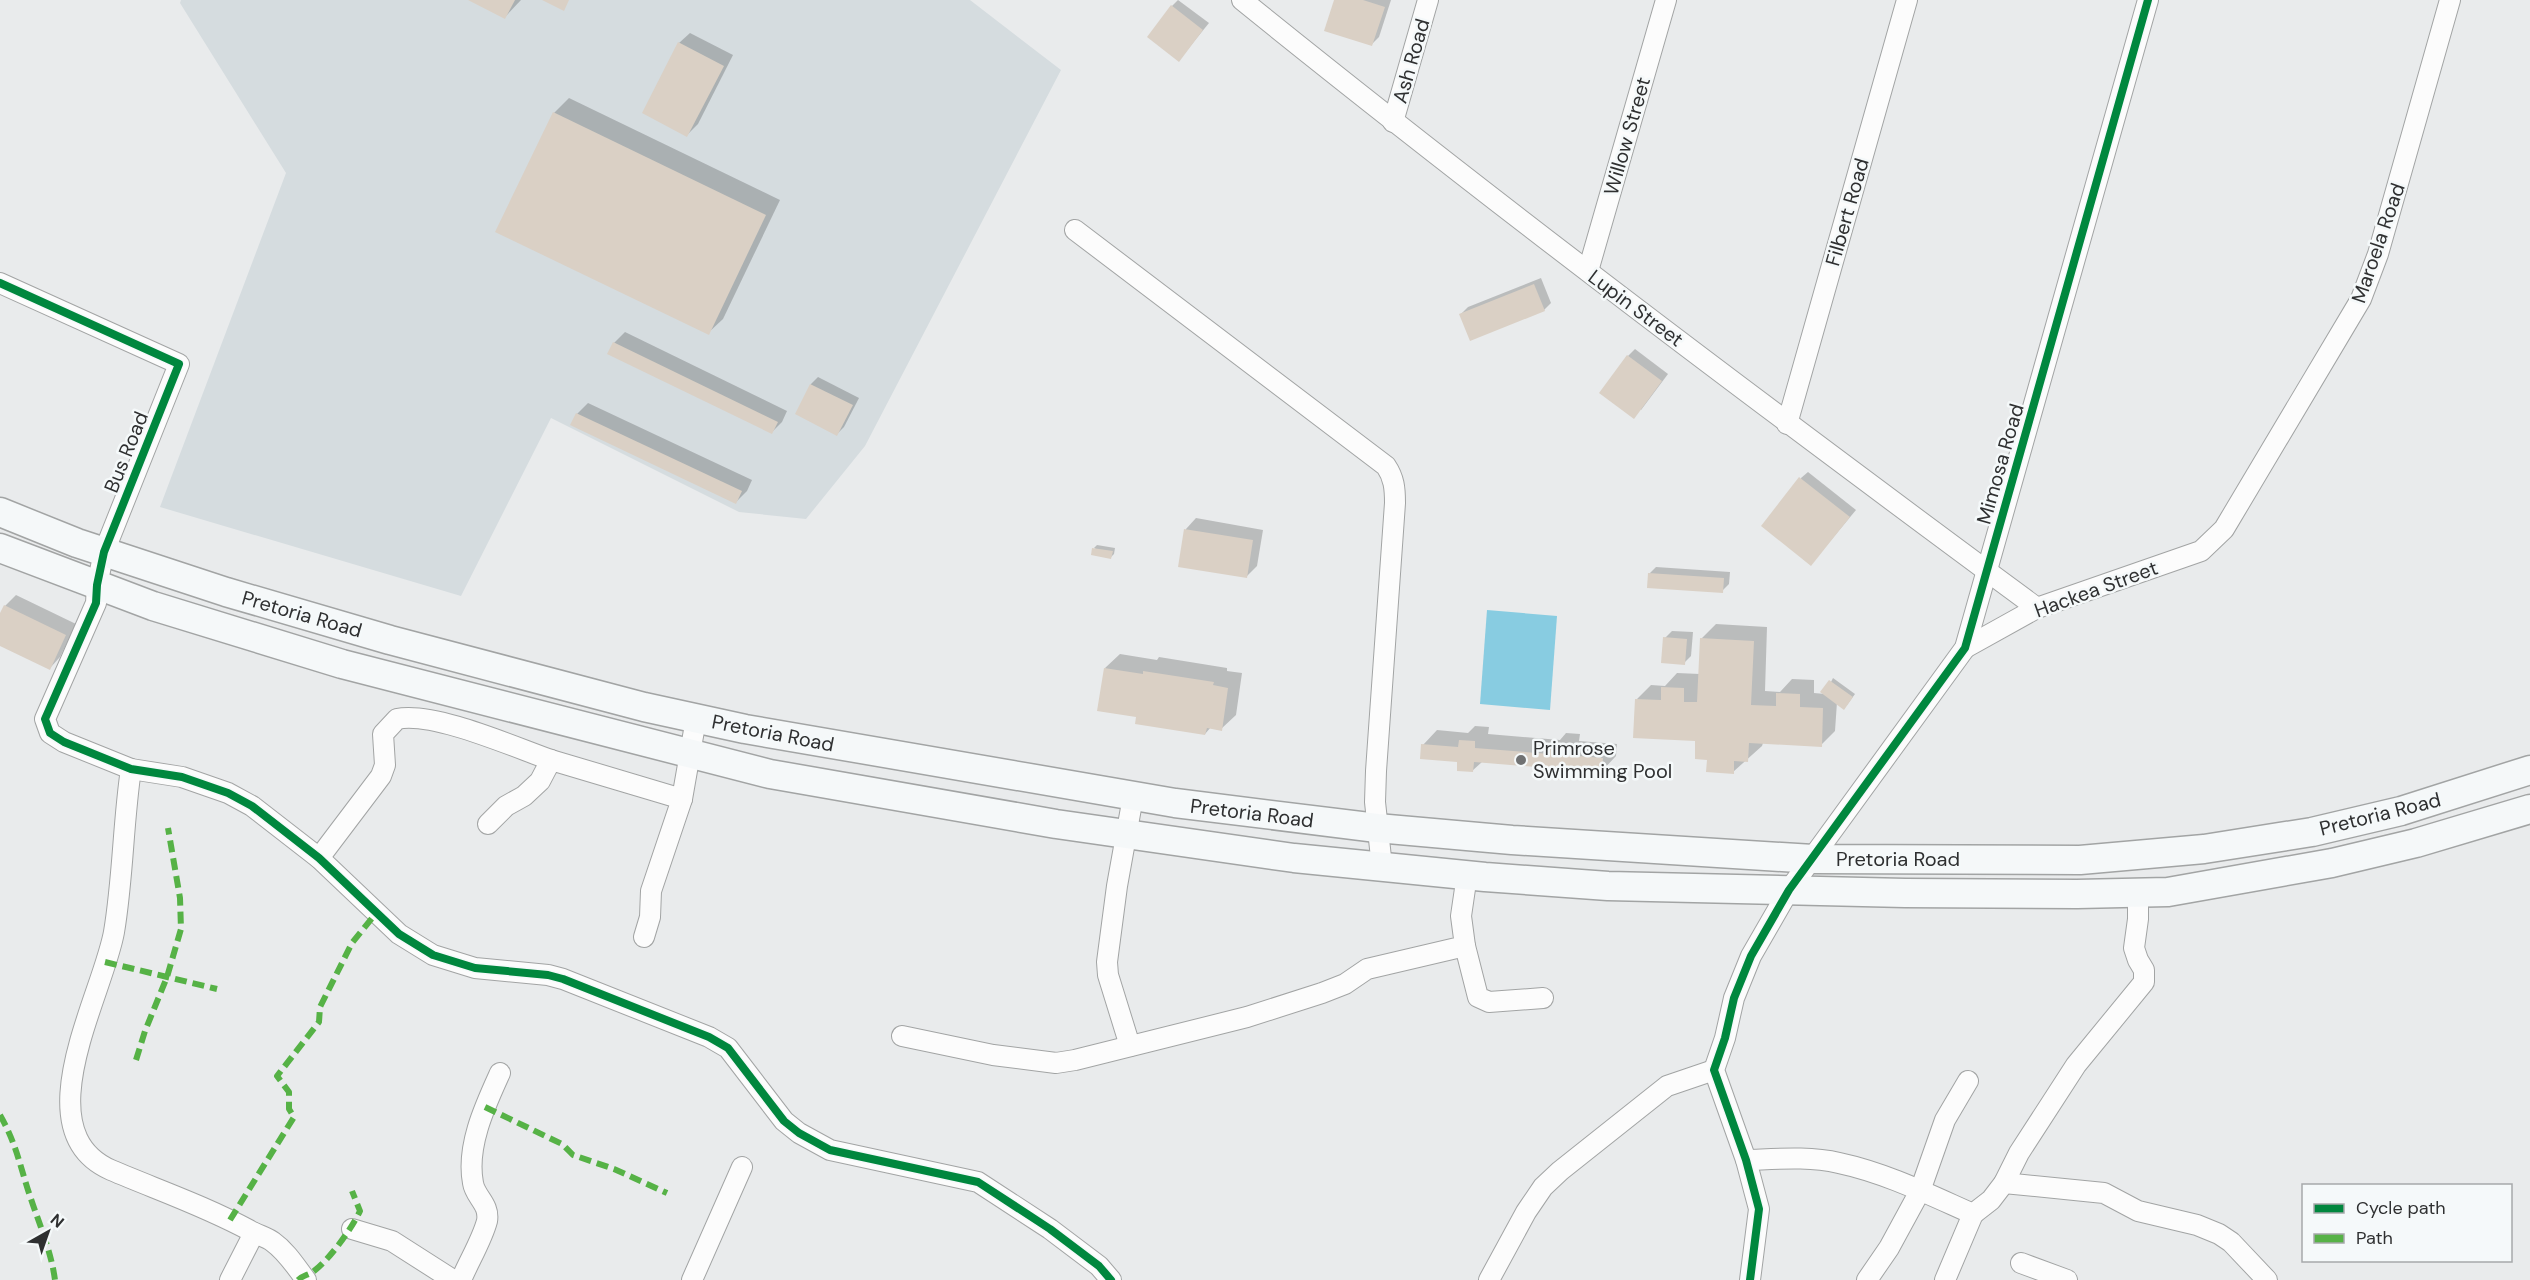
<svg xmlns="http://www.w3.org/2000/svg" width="2530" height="1280" viewBox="0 0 2530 1280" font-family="'DM Sans',sans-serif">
<rect width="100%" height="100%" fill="#e9ebec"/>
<polygon fill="#d5dcdf" points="181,0 970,0 1061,70 865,446 806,519 739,512 551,418 461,596 160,507 286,173 180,3"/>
<polygon fill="#88cce1" points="1487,610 1557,616 1550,710 1480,704"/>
<g fill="#0003">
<polygon points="471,0 521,0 505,17"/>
<polygon points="1178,0 1209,23 1179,60 1172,6"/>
<polygon points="1335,0 1391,0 1379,37 1372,44"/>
<polygon points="690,33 733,55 698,124 687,135 679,43"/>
<polygon points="569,98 780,200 723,319 708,333 554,113"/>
<polygon points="1541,278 1551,303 1544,310 1461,314 1468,307"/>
<polygon points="625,332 787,411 782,422 772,432 614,343"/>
<polygon points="1635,349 1668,374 1641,410 1628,356"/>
<polygon points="818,377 859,398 844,427 837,434 797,414 811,384"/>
<polygon points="588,403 752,480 747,491 736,502 572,425 577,414"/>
<polygon points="1808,472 1856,510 1811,564 1801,478"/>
<polygon points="1196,518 1263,530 1257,566 1246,577 1180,565 1186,529"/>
<polygon points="1097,545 1115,548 1114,554 1111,557 1094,548"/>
<polygon points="1656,567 1730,572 1729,584 1722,591 1649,574"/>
<polygon points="16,595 76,624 60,657 50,668 0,644 0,616 5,606"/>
<polygon points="1716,624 1767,627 1765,691 1780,692 1792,679 1814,680 1814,693 1825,694 1833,678 1855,694 1847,705 1837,702 1835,731 1821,745 1763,743 1762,746 1733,772 1708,759 1697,739 1636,700 1651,685 1665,686 1677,673 1700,674 1701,639"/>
<polygon points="1672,631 1693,632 1691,656 1684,663 1665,638"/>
<polygon points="1120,654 1157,660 1159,657 1227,668 1227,671 1242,673 1236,715 1221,729 1211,727 1205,734 1137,716 1105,668"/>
<polygon points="1475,726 1489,727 1488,734 1560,740 1566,733 1580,734 1579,741 1617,744 1616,756 1602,771 1574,768 1564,778 1550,767 1482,762 1472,771 1459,760 1423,745 1437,730 1468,733"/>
</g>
<g fill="#dad0c5">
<polygon points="468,0 515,0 505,19"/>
<polygon points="542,0 569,0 564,11"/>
<polygon points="1334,0 1363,0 1385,7 1372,46 1324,31"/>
<polygon points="1171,5 1203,30 1179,62 1147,37"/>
<polygon points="678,42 724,66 687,137 642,113"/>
<polygon points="553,112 766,215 709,335 495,232"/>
<polygon points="1534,284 1545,311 1470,341 1459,314"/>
<polygon points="613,342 778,422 772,434 607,354"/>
<polygon points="1627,355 1662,381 1634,419 1599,393"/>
<polygon points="810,384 853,405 837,436 795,414"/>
<polygon points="576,413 742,491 736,504 570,425"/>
<polygon points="1799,477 1850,517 1811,566 1761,526"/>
<polygon points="1184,529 1253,540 1247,578 1178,567"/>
<polygon points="1092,548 1113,551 1111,559 1091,555"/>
<polygon points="1648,573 1724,578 1723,593 1647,588"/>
<polygon points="4,605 66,635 50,670 0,646 0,613"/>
<polygon points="1663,637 1687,639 1685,665 1661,663"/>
<polygon points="1700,638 1754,641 1751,705 1776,706 1776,693 1800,694 1800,707 1823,708 1822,747 1749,743 1748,762 1734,761 1734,774 1706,772 1707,760 1695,759 1695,741 1633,738 1635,699 1661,700 1661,687 1684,688 1684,702 1697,702"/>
<polygon points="1104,668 1143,674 1143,671 1214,682 1213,685 1228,688 1222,731 1207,728 1205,735 1135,724 1136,717 1097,711"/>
<polygon points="1829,680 1853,697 1844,710 1820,692"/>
<polygon points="1459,740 1475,741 1475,748 1550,754 1550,747 1566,748 1566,755 1603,758 1602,772 1565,769 1564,780 1548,779 1549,768 1474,762 1473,772 1457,771 1457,762 1420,759 1421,744 1458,747"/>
</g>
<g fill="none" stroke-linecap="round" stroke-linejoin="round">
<defs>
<g id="street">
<path d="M1242,0C1502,210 1769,410 2037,608"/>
<polyline points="1393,122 1428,0"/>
<path d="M1075,230L1386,466C1394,478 1395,488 1395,503L1376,771L1375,802L1382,867"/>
<polyline points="1588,271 1666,0"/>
<polyline points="0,283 179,364 104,552 97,585 96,603 45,719 50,733 64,742 131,769 182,777 228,793 252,806 319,858 399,934 433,955 475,968 548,975 563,979 709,1037 728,1048 784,1121 799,1133 830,1150 978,1182 1050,1229 1099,1266 1111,1280"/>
<polyline points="1787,424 1907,0"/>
<polyline points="1965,648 2037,608 2201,551 2224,529 2361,299 2378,254 2450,0"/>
<path d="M131,769C123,823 123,879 114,932C103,995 23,1131 111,1170C158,1190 205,1206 249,1230C257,1235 267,1237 273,1242C287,1252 296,1267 306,1280"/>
<polyline points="488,824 506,806 524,796 540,781 551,760 682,799"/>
<path d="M319,858L381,776L385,765L383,734L397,719C433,711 514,747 551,760"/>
<polyline points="644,937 650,917 651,891 682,799 696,719"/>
<polyline points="1465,946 1478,997 1489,1002 1543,998"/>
<polyline points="902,1036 993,1055 1056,1063 1075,1060 1247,1017 1322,993 1345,984 1367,969 1465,946 1461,916 1467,875"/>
<polyline points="1130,1046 1108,975 1107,962 1117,886 1133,797"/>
<path d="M1746,1160C1777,1159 1809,1156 1839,1163C1886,1173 1930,1195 1973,1214L1991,1200L2004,1183L2019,1153L2076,1065L2144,982V970L2138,960L2134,948L2138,919V893"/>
<polyline points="2004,1183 2104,1193 2138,1211 2197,1225 2219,1234 2231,1242 2267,1280"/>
<polyline points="352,1229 392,1241 453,1280"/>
<polyline points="2021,1263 2067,1280"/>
<polyline points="230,1280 254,1233"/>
<path d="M461,1280C469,1261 482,1240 487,1221C490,1204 475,1197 473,1183C466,1146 485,1106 500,1073"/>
<polyline points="692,1280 742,1167"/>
<polyline points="1489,1280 1526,1212 1543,1187 1560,1171 1667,1086 1714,1070"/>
<polyline points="1750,1280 1759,1209 1746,1160 1714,1070 1725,1038 1734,998 1751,956 1789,890 1965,648 2148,0"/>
<polyline points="1867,1280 1889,1248 1920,1191 1945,1120 1968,1081"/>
<polyline points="1945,1280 1973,1214"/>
</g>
<g id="secondary">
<polyline points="0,512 77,543 226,592 390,640 644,707 745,729 1175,803 1377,828 1512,840 1813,859 2080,860 2204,849 2312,832 2401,811 2530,770"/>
<polyline points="0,548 153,606 342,664 770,774 1056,824 1294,858 1485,877 1608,886 1905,893 2077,894 2168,892 2332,863 2416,843 2530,809"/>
</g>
</defs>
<use href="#street" stroke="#a2a4a4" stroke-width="22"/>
<use href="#secondary" stroke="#a2a4a4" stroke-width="31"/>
<use href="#street" stroke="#fcfcfc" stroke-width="20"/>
<use href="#secondary" stroke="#f5f8f9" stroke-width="28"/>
<g stroke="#56b246" stroke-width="6" stroke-dasharray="12 6" stroke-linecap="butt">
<polyline points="105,962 217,989"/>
<polyline points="136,1060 145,1031 167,977 181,929 180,898 168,828"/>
<polyline points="485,1107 562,1144 573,1155 614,1169 667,1193"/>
<path d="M0,1115C17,1145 20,1167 31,1199C40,1226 51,1251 55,1280"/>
<polyline points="230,1220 294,1117 289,1109 289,1092 277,1076 319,1022 320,1007 352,943 377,912"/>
<path d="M298,1280C303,1275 309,1275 314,1271C330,1259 352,1228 360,1211L352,1191"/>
</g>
<defs>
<g id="cycleway">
<polyline points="0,283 179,364 104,552 97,585 96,603 45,719 50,733 64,742 131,769 182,777 228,793 252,806 319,858 399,934 433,955 475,968 548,975 563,979 709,1037 728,1048 784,1121 799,1133 830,1150 978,1182 1050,1229 1099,1266 1111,1280"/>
<polyline points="1750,1280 1759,1209 1746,1160 1714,1070 1725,1038 1734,998 1751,956 1789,890 1965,648 2148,0"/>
</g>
</defs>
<use href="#cycleway" stroke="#f5f9fa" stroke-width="11"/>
<use href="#cycleway" stroke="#00873e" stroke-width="8"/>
</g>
<circle fill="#707172" stroke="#f5f9fa" stroke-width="2" cx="1521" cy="760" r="6"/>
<g text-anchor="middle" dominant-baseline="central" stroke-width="5" stroke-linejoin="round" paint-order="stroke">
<g font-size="20" fill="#2f3031" stroke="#f5f9fa">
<text transform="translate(1411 61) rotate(-74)">Ash Road</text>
<text transform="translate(1627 136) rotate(-74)">Willow Street</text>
<text transform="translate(1847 212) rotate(-74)">Filbert Road</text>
<text transform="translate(2378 243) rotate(-71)">Maroela Road</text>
<text transform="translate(1636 308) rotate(37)">Lupin Street</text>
<text transform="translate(126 452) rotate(-68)">Bus Road</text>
<text transform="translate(2000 464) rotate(-74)">Mimosa Road</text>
<text transform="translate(2096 589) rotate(-20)">Hackea Street</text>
<text transform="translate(302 614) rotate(16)">Pretoria Road</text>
<text transform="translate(773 733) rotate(11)">Pretoria Road</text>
<text transform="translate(1252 813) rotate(7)">Pretoria Road</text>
<text transform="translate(2380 814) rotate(-14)">Pretoria Road</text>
<text x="1898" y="859">Pretoria Road</text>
</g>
<g font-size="20" fill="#2f3031" stroke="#f5f9fa" text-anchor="start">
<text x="1533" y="748">Primrose<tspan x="1533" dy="23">Swimming Pool</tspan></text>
</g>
</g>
<rect x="2302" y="1184" width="210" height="78" fill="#f5f9fa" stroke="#a6a9aa" stroke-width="1.5"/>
<rect x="2314" y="1204" width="30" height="9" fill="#00873e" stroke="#a6a9aa" stroke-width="1.5"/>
<text x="2356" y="1214" font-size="18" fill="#2f3031">Cycle path</text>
<rect x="2314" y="1234" width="30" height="9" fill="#56b246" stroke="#a6a9aa" stroke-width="1.5"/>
<text x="2356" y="1244" font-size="18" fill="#2f3031">Path</text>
<g transform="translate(48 1232) rotate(40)" stroke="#f5f9fa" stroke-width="4.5" paint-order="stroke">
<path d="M0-4.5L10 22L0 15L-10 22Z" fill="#2f3031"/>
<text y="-9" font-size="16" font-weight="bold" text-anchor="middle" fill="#2f3031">N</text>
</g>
</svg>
